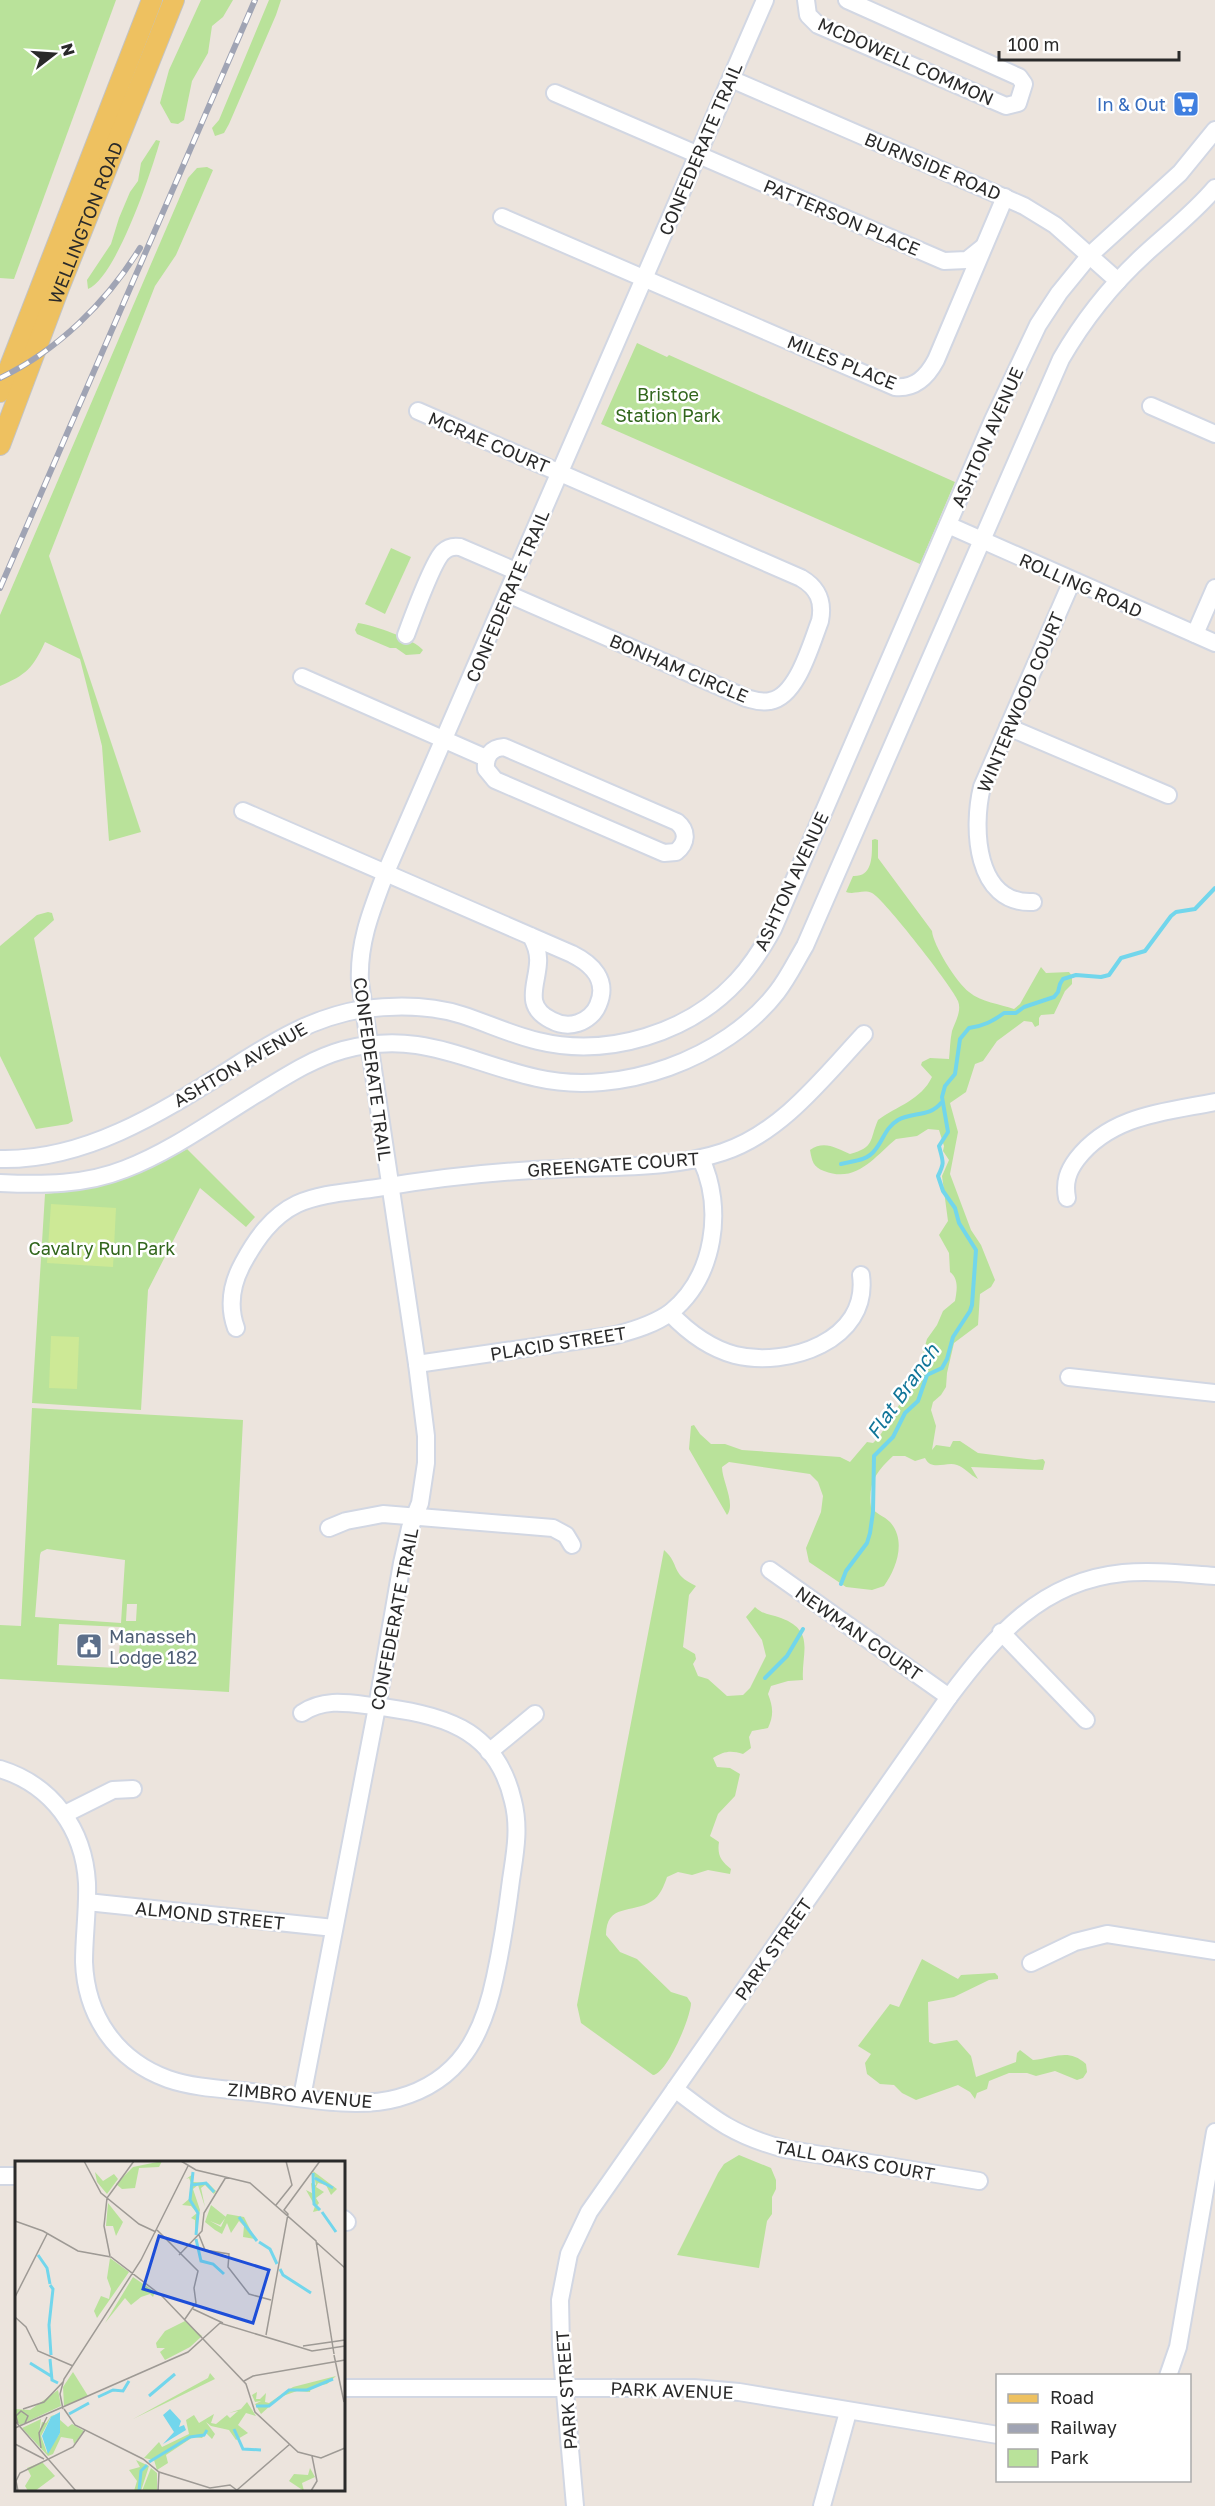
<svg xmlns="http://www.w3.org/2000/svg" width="1215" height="2506" viewBox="0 0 1215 2506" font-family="'Golos Text',sans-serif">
<rect width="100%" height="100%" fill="#ece4dd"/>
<g fill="#b9e29a" fill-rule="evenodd">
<polygon points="0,0 116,0 14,279 0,278"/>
<polygon points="201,0 233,0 223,17 212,26 208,53 192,81 184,120 178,124 171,123 160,103 169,70"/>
<polygon points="269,0 281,0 276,15 229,124 224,133 215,136 212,128 219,120"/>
<path d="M156,140L160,141C152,170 116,278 88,289L87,280L111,244L119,218L130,192L138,181L141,163Z"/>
<path d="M207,167L213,170L176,255L155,286L49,556L141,832L109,841L102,746L80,659L45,642C33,668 26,675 0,686V615L188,178L197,168Z"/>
<polygon points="637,343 667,357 669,355 955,482 920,564 601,424"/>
<polygon points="391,548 411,557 385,614 365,604"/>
<path d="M358,623C373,625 414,639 423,650L420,654L406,655L396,648H390L357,634L355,630Z"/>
<path d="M875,839L878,840V858L932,931C933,945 957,983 969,992C981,1002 1000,1004 1014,1009L1020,1004L1041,967L1046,973L1069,972L1072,976V984L1065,991L1054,1014L1041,1015L1039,1018V1025L1035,1027L1032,1022L1024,1021L997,1041L983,1061L975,1064L966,1092L950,1103L958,1132L950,1174L971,1230L981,1245L995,1280L991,1287L980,1294L978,1325L954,1343L947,1373L946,1387L941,1395L933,1402L931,1410L936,1426L932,1450L936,1445L950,1447L953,1441H960L978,1453L1035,1460L1043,1459L1045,1462L1043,1470L971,1467L978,1479C970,1475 964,1467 957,1465C946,1461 932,1472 925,1458L915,1461L905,1456H893C876,1472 868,1483 871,1507C876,1514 884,1516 890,1522C907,1541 896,1569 884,1586L872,1590L846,1587L809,1562L806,1548L821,1512L823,1496L818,1482L810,1474L729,1462L722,1467C722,1481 736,1504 727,1515L689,1449L691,1426L694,1425L700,1434L711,1444H725L742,1450L840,1457L850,1462L867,1442L873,1443L879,1437L916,1378L927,1339L937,1325L943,1311L955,1301C957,1290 959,1279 950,1272L949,1253L939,1235L948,1221L942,1176L949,1160L943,1151L944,1146L939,1130L928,1129L917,1136L896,1139C875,1156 857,1184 824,1171C813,1167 812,1161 810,1150C824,1140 836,1148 850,1154C875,1147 869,1141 878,1120C897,1106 921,1100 932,1077L921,1065L922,1062L930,1058L949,1059C950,1050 950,1040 952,1031C955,1022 962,1011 958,1001C954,989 883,898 872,893C863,889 855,895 846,892L853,876C873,877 872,856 872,840Z"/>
<polygon points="48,912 52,913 54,920 34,938 73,1121 68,1124 36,1129 0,1056 0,946 37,915"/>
<path d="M187,1149L255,1217L246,1227L200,1188L148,1290L141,1410L32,1403L45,1194C96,1189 142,1173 187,1149Z"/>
<path d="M32,1408L243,1420L229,1692L0,1679V1625L21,1626ZM47,1549L125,1560L121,1623L35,1617L40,1555L41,1552ZM127,1604H137L136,1621H126ZM59,1624L121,1627L118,1668L57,1665Z"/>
<path d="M664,1550C681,1565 669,1573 696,1586L689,1595L683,1647L695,1654L696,1659L693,1664L698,1676L708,1679L727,1696L743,1695L750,1688L766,1656L762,1640L746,1617L755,1607C763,1615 771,1614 781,1618C816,1631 801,1653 803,1680L788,1681L771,1686L768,1694C773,1707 774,1715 768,1728L752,1731L749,1737L751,1748L743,1754C731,1750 724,1751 713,1758L717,1767L730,1768L740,1774L735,1796L718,1814L710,1836L719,1842C717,1855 721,1861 731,1869L730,1874L708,1870L692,1875L678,1872L667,1877C664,1886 660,1896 652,1901C632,1914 606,1903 606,1935L620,1952L637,1959L671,1992L687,1997L691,2003C691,2017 667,2074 653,2075L581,2023L577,2005Z"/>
<path d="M922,1959L958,1979L961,1975L995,1973L998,1976V1979L989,1980L954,1997L928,2002L929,2042L934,2044L957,2040L971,2056L976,2077L1016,2062L1017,2053L1020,2050L1033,2060C1056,2058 1068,2048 1086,2064L1087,2072L1083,2078L1077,2080L1055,2071L1036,2076L1027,2073H1009L989,2081L987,2089L977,2093L975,2099L970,2092L958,2085L916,2100L902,2093L894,2085L880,2084L867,2074L865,2063L871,2054L858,2046L890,2004L899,2007Z"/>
<polygon points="739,2155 771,2168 776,2180 776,2189 772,2197 772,2214 767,2221 759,2268 677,2255 718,2173 724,2164"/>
</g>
<g fill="#cde996">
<polygon points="51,1204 116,1208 113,1267 47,1263"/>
<polygon points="51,1336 79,1337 77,1389 49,1388"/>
</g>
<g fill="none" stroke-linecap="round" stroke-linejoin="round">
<g stroke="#72d6ec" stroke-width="4">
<path d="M841,1164C853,1161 867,1161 875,1150C884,1139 885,1128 898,1120C912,1112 930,1117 941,1103"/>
<path d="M841,1584L846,1571L867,1543L870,1533L873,1512L874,1456L893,1437L905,1413L918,1401L927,1375L942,1368L947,1359L953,1337L970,1311L972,1305L976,1250L959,1223L955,1208L943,1191L938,1176C945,1162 943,1162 939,1146L948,1132L942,1097L945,1086L955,1074L960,1039L969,1028C984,1026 993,1021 1004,1013H1016L1024,1007L1054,997L1058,992L1060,984L1063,979L1076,975L1101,977L1109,975L1121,958L1145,951L1171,916L1176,912L1195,909L1215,888"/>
<polyline points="765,1678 787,1656 803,1629"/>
</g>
<defs>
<g id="minor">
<polyline points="806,0 808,15 818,25 1006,106 1018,103 1024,84 1019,77 847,0"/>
<polyline points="731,79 1024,206 1055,225 1118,281"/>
<polyline points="555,93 944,261 967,260 982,248"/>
<path d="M502,217L895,387C915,389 927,377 936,360L1005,197"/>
<polyline points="1151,406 1215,434"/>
<path d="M418,411L801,578C818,588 824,601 820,621C811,644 797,697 770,701C761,703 754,700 746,698L508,594"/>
<polyline points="948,525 1215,643"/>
<polyline points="1195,634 1215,588"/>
<path d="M406,635C412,619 433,561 443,552C448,547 454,546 460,547L518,572"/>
<polyline points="302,677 486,758"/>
<polyline points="1008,727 1168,795"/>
<path d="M504,747L677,822C688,831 687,843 676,852L664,853L495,780L486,769C485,756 491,748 504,747Z"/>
<path d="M243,811L572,954C592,964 609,980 598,1005C595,1013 587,1020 578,1023C569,1026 560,1025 551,1020C523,1006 537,985 538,963C539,953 536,945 531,936"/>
<path d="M1033,902C975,905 972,827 982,787L1072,581"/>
<path d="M0,1159C86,1161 162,1112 232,1068C274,1041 313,1017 363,1009C395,1005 431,1005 462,1015C487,1023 512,1035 538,1041C608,1058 689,1033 737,981C752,965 763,947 773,929L993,420L1038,325L1059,293L1090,255L1180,173L1215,130"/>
<path d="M0,1183C43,1185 85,1185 125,1169C170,1152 214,1120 255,1095C283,1078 311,1059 343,1050C420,1029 466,1062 537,1078C620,1097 725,1059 777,992C788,978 796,961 805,946L1061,359C1084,319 1111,285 1145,254C1169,232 1194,213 1215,188"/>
<path d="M1067,1198C1064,1182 1068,1171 1077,1159C1111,1115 1165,1112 1215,1102"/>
<path d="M670,1313C688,1332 709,1348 735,1355C787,1368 870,1341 861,1275"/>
<path d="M236,1328C228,1306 232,1283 243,1263C256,1239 272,1216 297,1204C321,1193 351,1192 377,1188C436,1178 496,1171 557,1169C610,1166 673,1169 723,1152C781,1133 823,1078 864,1034"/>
<path d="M417,1364L616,1335C635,1330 655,1324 671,1312C715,1276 724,1208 701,1159"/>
<polyline points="1069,1377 1215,1393"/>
<polyline points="329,1528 346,1521 383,1514 553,1528 566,1535 572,1545"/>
<polyline points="770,1570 949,1697"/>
<polyline points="1001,1632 1086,1720"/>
<polyline points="489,1752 535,1714"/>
<path d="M0,1769C52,1785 84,1829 87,1883C88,1909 84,1936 84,1962C86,2016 116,2060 168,2079C194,2088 225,2089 252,2092C297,2097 355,2110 398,2098C460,2081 483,2035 495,1977C502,1945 507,1912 511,1880C515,1853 520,1828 513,1801C496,1726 439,1714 373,1706C348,1703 324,1698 302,1713"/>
<polyline points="65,1814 113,1790 133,1789"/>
<polyline points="87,1902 334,1928"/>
<polyline points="1031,1963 1075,1942 1107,1934 1215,1951"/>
<path d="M675,2089C715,2120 735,2136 785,2149L979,2181"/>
<path d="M302,2097L377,1707L402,1563L410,1528L420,1503L426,1463V1436L417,1364L360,982C358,942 372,909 386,872L765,0"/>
<polyline points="0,2176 16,2176"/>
<polyline points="344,2219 347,2222"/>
<polyline points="1168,2376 1178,2347 1215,2132"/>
<polyline points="344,2388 694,2388 739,2392 998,2435"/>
<path d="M575,2506L561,2346L560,2300L569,2254L589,2212L949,1697C995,1636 1041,1581 1123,1573C1154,1570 1185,1574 1215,1576"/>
<polyline points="822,2506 848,2412"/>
</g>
<g id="major">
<polyline points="0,392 152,0"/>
<path id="s1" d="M0,445L59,288L174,0"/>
</g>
</defs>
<use href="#minor" stroke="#d2d7e3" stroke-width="20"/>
<use href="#major" stroke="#c3c3c3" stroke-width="22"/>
<use href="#minor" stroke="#fff" stroke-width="16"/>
<use href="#major" stroke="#eec160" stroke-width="20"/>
<defs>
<g id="rail">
<path d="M0,378C57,351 107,302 140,248"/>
<polyline points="0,588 255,0"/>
</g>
</defs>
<use href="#rail" stroke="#a0a4b4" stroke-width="6"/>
<use href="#rail" stroke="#fff" stroke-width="4" stroke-dasharray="11" stroke-linecap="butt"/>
</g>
<defs>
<symbol id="supermarket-square" viewBox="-11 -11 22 22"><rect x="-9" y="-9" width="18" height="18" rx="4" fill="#3f7fe0" stroke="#fff"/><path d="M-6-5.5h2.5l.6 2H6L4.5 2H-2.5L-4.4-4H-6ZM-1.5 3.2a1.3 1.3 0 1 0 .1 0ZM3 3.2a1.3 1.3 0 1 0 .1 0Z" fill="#fff"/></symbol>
<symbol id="civic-square" viewBox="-11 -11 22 22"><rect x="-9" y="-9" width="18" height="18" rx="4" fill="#5c6f8a" stroke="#fff"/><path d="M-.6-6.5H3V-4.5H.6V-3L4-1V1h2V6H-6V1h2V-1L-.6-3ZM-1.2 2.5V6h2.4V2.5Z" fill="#fff"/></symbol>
</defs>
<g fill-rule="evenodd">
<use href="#supermarket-square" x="1171" y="89" width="30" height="30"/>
<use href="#civic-square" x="74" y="1631" width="30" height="30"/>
</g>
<g text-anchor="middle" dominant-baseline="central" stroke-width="5" stroke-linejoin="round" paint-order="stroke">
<g font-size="18" fill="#2a2a2a" stroke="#fff">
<text transform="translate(906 61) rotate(24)">MCDOWELL COMMON</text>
<text transform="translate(700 149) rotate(-67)">CONFEDERATE TRAIL</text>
<text transform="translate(933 166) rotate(23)">BURNSIDE ROAD</text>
<text transform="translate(842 217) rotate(23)">PATTERSON PLACE</text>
<text stroke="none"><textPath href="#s1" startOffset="238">WELLINGTON ROAD</textPath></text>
<text transform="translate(842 362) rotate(22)">MILES PLACE</text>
<text transform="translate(987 437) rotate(-66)">ASHTON AVENUE</text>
<text transform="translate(489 442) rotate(23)">MCRAE COURT</text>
<text transform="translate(1081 585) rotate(24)">ROLLING ROAD</text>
<text transform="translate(507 596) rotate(-67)">CONFEDERATE TRAIL</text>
<text transform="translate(679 668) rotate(23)">BONHAM CIRCLE</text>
<text transform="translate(1020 702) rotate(-67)">WINTERWOOD COURT</text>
<text transform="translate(791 881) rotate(-65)">ASHTON AVENUE</text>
<text transform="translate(240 1064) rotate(-30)">ASHTON AVENUE</text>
<text transform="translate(373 1069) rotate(82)">CONFEDERATE TRAIL</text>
<text transform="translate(613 1164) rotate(-4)">GREENGATE COURT</text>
<text transform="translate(558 1343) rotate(-9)">PLACID STREET</text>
<text transform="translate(394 1619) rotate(-79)">CONFEDERATE TRAIL</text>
<text transform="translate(859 1633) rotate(35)">NEWMAN COURT</text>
<text transform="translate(210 1915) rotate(6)">ALMOND STREET</text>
<text transform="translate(773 1949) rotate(-55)">PARK STREET</text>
<text transform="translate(300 2095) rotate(5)">ZIMBRO AVENUE</text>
<text transform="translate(855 2160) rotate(10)">TALL OAKS COURT</text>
<text transform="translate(566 2390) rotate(-94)">PARK STREET</text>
<text transform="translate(672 2390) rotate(2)">PARK AVENUE</text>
</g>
<g font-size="18" fill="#366cbe" stroke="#fff" text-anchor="end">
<text x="1166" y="104">In &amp; Out</text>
</g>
<g font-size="18" fill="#31661c" stroke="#fff">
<text x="668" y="394">Bristoe<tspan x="668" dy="21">Station Park</tspan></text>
<text x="102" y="1248">Cavalry Run Park</text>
</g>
<g font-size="18" fill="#4e5e75" stroke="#fff" text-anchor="start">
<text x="109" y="1636">Manasseh<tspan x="109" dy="21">Lodge 182</tspan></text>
</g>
<g font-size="20" font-style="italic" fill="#107599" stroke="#fff">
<text transform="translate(902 1391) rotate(-55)">Flat Branch</text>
</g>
</g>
<g transform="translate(15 2161)">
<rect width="330" height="330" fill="#ece4dd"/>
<path d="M147,0L144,6L124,7L120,27L107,28L101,23L118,6ZM298,10L322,28L316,34L311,24L303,22L301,26L309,31L301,37L304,42L301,46H303L306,49L298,51L300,45L291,29L297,32L296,22L301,24ZM80,11L88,20L99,13L103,18L92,33L82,21ZM178,13V21L193,22L201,30L199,33L190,24L186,27L190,46L183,24L178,28L185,49L180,75V59L176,57L182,52L176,45L167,44L174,38L176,22L174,17L171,18ZM93,42L108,61L101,75L98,65H91ZM196,44L211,56L205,64L195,60L206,66L212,53L229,56L240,78L228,76L229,65L224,60L216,72L212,62L207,73L200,69L190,61ZM95,97L114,111L82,157L79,150L86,135L94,138L96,128L92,117ZM118,116L140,131L138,136L135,133L126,136L116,144L110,137L90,162ZM170,160L187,175L175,186L150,199L145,191L150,187H142L141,182L150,170ZM58,211L73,235L49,245L48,226ZM195,212L200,218L118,258L193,217ZM321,215L312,223L296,226L295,231L282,230L265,236L246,253L240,243L246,240L240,241L237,234L242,231L241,238H245L251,232L250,241L254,242L278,226ZM43,229L46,245L5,264L0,258V248L15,249ZM232,241L241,255L231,252L223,264L233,272L221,279L214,269L196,265L191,261L200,273L197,278L191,272L187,277L178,276L151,294L153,302L142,309L139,299L129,297L144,281L147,286L174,273L171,259L179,254L184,262L199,253L196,262L201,263L212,254L215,257L223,250L214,252L226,248ZM43,253L36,256L26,275L32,292L45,272L44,258L53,266L57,263L69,270L59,283L58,278L46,276L38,293L33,295L7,267L26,258L24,274L27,261L31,262L36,255ZM121,299L134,305L126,330H119L122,320L114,309L125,306ZM27,301L40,315L20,330H13L10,325L16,315L12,307ZM136,307L142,312V330H127ZM295,307L300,316L287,322L289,330L274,320L279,313L293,314Z" fill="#b9e29a"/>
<path d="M155,248L166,260L164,266L169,264L171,269L148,283L159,271L148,254ZM45,251V272L33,293L27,275L36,256Z" fill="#72d6ec"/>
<path fill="none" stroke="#72d6ec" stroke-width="3" d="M178,11L175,39L183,52L181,74M298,12L299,43L305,49M300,17L318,27M177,24L191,22L199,31M307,51L321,71M224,56L242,80M181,78L186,100L198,103L209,113M244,81L255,88L262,103M23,94L32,107L35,123M265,108L268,114L296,132M35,124L38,128L34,164L36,194M35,198L37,219L43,222M15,202L36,215M134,235L160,213M83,236L98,229L108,230L114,220M241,245H254L274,229H292L318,218M54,253L74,242M219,268L228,288L246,289M134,301L175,276L189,274L192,269M124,330L126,310L132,304"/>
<path fill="none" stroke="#9e9a95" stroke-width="1.5" d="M69,0L86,32L124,63L141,71M166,0L181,9L235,22L301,80L319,193M261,44L277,24L271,0M0,60L28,70L63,90L96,96L147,135L231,223L240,251L283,291L306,297L330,287M142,69L183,110L179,127L181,142L170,158M184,74L190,89L214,93L213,106L234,133L256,139M301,81L330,107M164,94L187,70L189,52L211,16M95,95L89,65L92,37L119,0M0,136L32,73M178,148L208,162M0,156L11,166L23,190L58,205M251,174L273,53L269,49L305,0M288,185L330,179M319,194L329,241M229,220L238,215L330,199M8,248L29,241L48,221M48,248L45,233L49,218L126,99L173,5M49,248L60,264L128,298L144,311L195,327L215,324L223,330M0,260L61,330M3,263L1,255L6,250L13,255L10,262M0,267L173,191L205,162L297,190L330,185M0,283L29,298M26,287L24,272L32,256M222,329L275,283M3,330L1,320L5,312L58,286L70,269M143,330L144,311M296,330L302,320L297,295"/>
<path fill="#1d4ed8" fill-opacity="0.15" stroke="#1d4ed8" stroke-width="3" d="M144,75L254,109L238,162L128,128Z"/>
<rect width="330" height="330" fill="none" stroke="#2a2a2a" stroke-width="3"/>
</g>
<rect x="996" y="2374" width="195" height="108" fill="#ffffff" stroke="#aaaaaa" stroke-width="1.5"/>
<rect x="1008" y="2394" width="30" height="9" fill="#eec160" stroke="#aaaaaa" stroke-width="1.5"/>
<text x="1050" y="2404" font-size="18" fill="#2a2a2a">Road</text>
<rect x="1008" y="2424" width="30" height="9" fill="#a0a4b4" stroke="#aaaaaa" stroke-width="1.5"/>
<text x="1050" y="2434" font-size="18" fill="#2a2a2a">Railway</text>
<rect x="1008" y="2449" width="30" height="18" fill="#b9e29a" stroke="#aaaaaa" stroke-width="1.5"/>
<text x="1050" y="2464" font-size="18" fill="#2a2a2a">Park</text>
<g transform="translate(54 54) rotate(73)" stroke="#ffffff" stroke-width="4.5" paint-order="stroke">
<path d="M0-4.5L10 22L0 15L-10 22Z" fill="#2a2a2a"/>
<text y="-9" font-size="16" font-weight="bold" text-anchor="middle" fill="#2a2a2a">N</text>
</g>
<path d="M999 51v9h180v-9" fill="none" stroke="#2a2a2a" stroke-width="3"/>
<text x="1008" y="51" font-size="18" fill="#2a2a2a" stroke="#ffffff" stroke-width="4.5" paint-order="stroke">100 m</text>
</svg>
